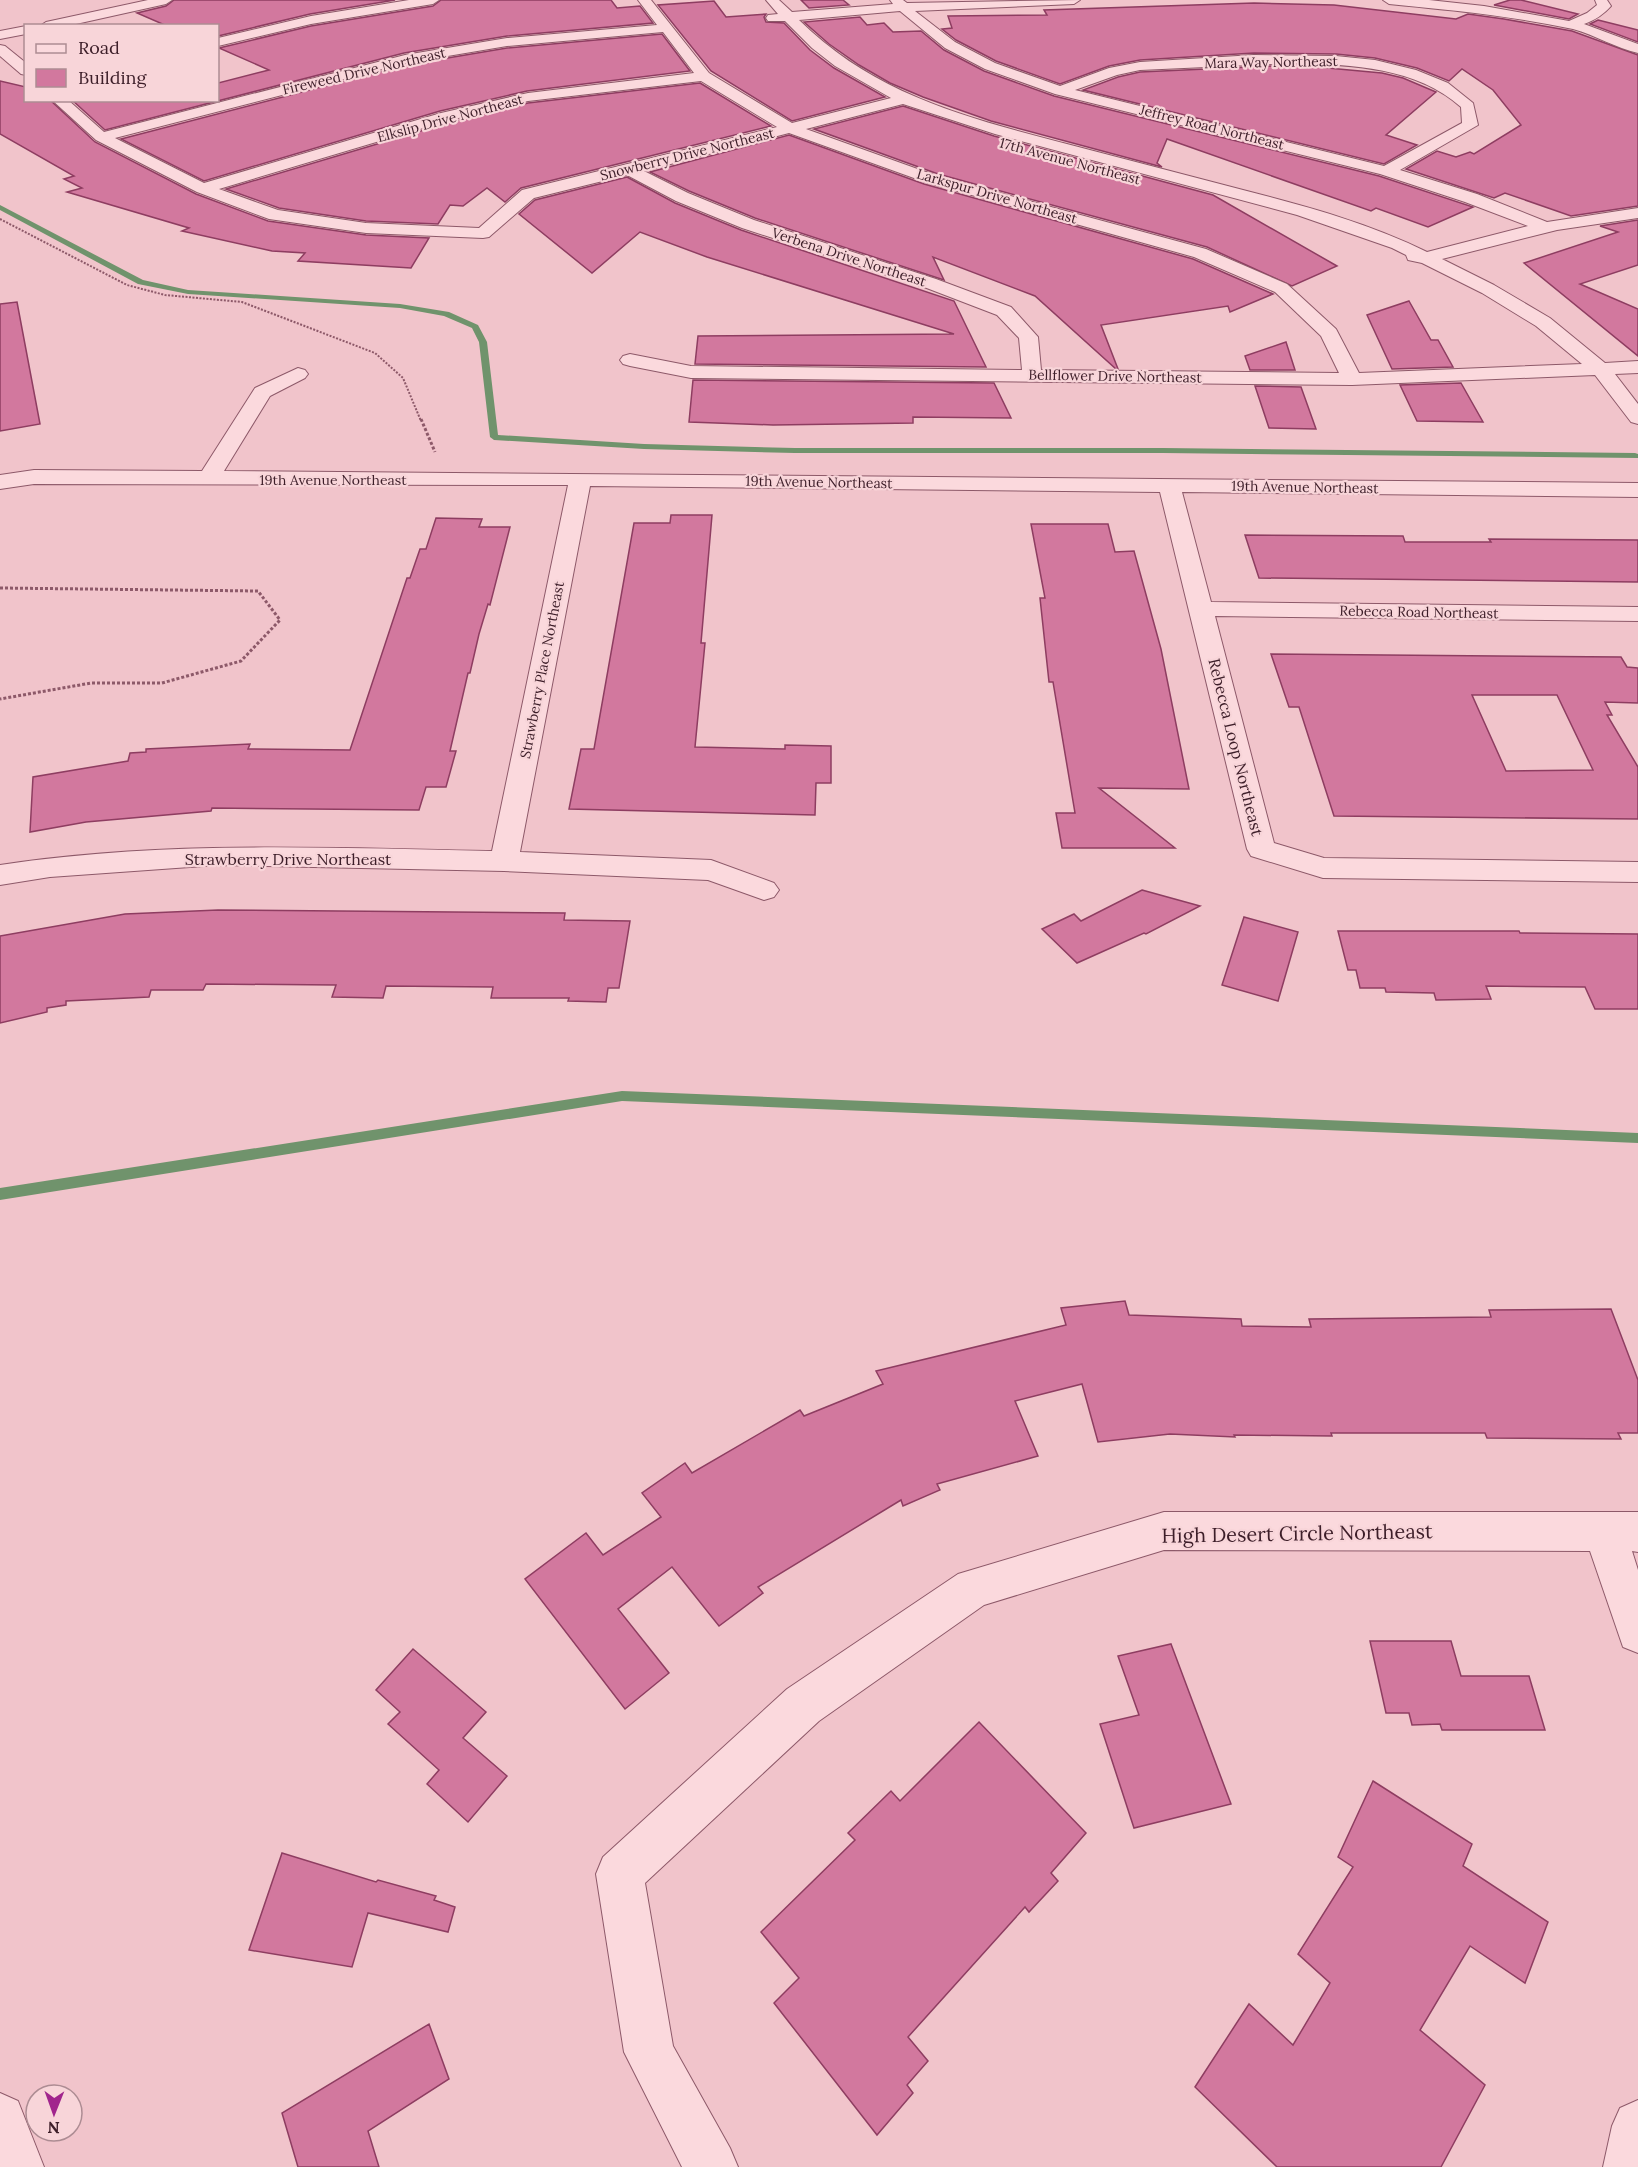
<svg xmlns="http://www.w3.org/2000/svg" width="1638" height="2167" viewBox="0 0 1638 2167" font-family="Lora,serif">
<rect width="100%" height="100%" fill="#f1c4cb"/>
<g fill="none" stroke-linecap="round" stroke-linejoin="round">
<g fill="#70936c" fill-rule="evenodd">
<polygon points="0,205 143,280 188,290 400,304 449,312 478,325 487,342 498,435 644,444 795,448 1163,448 1635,453 1638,454 1638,458 1163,453 795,453 644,449 494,440 490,437 479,342 472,328 444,316 400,308 188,294 138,284 0,210"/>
<polygon points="622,1091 1638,1133 1638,1143 622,1101 0,1200 0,1188"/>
</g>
</g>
<g fill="#d2789e" stroke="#8e3d61" stroke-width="1.5" fill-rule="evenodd">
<polygon points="174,0 395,0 310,14 218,36 218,26 167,26 137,13 166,6"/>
<polygon points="441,0 611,0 617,8 640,6 653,23 507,36 404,53 105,130 72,100 218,100 218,83 269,70 219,48 311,26 433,6"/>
<polygon points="801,0 843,0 849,5 809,8"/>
<polygon points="1510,0 1521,0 1578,14 1569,19 1494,5"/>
<polygon points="714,1 726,17 766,14 764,17 766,22 784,23 810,50 834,68 885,97 792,121 711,71 658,5"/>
<polygon points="1254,3 1334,5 1456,19 1468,14 1504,19 1572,31 1638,55 1638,206 1571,216 1505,193 1494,198 1406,169 1437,151 1456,157 1470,152 1474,154 1521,125 1493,90 1462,69 1449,81 1417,68 1375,58 1336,54 1254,53 1140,60 1109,66 1060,84 996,61 956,40 942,29 952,28 948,16 1047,15 1044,10"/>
<polygon points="860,17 867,25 884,23 893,32 921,31 944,50 984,71 1054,96 1379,176 1473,207 1428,227 1376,208 1371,211 1167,139 1157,163 1162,167 991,121 923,97 890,83 859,65 829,44 804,22"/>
<polygon points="1598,20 1638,30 1638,42 1590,24"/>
<polygon points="662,34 690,71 527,91 440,111 204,181 121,139 406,65 507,48"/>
<polygon points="1295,65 1382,73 1403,78 1436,92 1386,135 1417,145 1384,164 1083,90 1118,77 1140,72"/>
<polygon points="0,81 26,87 26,100 50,100 95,142 196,194 268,221 366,235 429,238 411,268 298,261 305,253 272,251 182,231 189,228 67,192 82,188 64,179 74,176 0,134"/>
<polygon points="700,83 771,126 521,188 505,202 487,188 463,206 450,205 438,224 366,221 279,208 226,189 451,122 528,103"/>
<polygon points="903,106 994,136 1213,195 1337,266 1292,286 1207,247 938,174 814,129"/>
<polygon points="789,135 924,184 1193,259 1273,294 1230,312 1228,306 1101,325 1118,369 1116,369 1035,296 933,257 944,280 755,218 689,191 650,172"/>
<polygon points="627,177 675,203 741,230 954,301 986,367 695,364 698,336 954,334 707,257 640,232 592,273 519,214 535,200"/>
<polygon points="1638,220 1638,265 1580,284 1638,309 1638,356 1524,263 1618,232 1600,226"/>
<polygon points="1409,301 1431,340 1438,340 1453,367 1392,369 1367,315"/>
<polygon points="17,302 40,424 0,431 0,304"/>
<polygon points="1286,342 1295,370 1250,370 1245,356"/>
<polygon points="693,380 994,383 1011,418 913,417 913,423 773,425 689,422"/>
<polygon points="1461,383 1483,422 1417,421 1400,385"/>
<polygon points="1255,386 1301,387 1316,429 1269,428"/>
<polygon points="671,515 712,515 701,643 705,643 695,747 785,749 785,745 831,746 831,783 816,783 815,815 569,809 581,749 594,749 634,523 670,523"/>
<polygon points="436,518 482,519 479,527 510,527 490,605 488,604 479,634 470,673 468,673 450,751 456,751 446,787 426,787 419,810 212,808 211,811 86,822 30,832 33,777 128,761 130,753 146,752 146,749 250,744 248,749 350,750 407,578 410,578 420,549 426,549"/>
<polygon points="1031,524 1108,524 1115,552 1134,551 1161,649 1189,789 1099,788 1175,848 1062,848 1056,813 1075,813 1053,682 1049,682 1040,598 1045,598"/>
<polygon points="1245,535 1403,536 1405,542 1491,542 1489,539 1638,540 1638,582 1259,578"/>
<path d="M1271,654L1621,657L1627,667L1638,668V703L1605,702L1612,715H1607L1638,767V819L1334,816L1299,707H1289ZM1472,695H1557L1593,770L1506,771Z"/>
<polygon points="1142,890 1200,906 1146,934 1144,933 1077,963 1042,929 1074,914 1081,921"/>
<polygon points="218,910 565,913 564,920 630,921 619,988 608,988 606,1002 568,1001 569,998 491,998 493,987 386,986 383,998 332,997 336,985 206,984 203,990 151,990 149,997 66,1001 66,1005 47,1008 47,1012 0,1023 0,936 125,914"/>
<polygon points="1244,917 1298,932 1278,1001 1222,985"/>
<polygon points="1338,931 1519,931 1520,933 1638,934 1638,1009 1595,1009 1585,987 1486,986 1491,999 1436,1000 1434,993 1386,992 1385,988 1360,988 1356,970 1348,970"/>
<polygon points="1125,1301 1129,1315 1241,1319 1242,1326 1311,1327 1309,1319 1491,1317 1489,1310 1611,1309 1638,1380 1638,1433 1618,1433 1621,1439 1487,1438 1485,1433 1331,1433 1332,1436 1234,1435 1235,1437 1170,1434 1098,1442 1082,1384 1015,1401 1038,1456 937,1484 940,1490 903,1506 901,1500 758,1587 763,1593 719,1626 672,1567 618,1609 669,1673 625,1709 525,1579 586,1533 603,1555 661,1517 642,1493 685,1463 692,1473 800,1410 804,1416 883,1384 876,1371 1066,1325 1061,1308"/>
<polygon points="1370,1641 1451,1641 1461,1676 1529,1676 1545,1730 1442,1730 1440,1724 1412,1725 1409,1713 1386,1713"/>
<polygon points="1171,1644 1231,1804 1134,1828 1100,1724 1139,1715 1118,1656"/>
<polygon points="413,1649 486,1712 463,1738 507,1776 468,1822 427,1784 439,1770 388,1724 400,1712 376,1690"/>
<polygon points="979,1722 1086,1833 1051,1873 1058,1881 1029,1912 1025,1907 908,2037 928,2061 907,2085 913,2093 877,2135 774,2003 799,1978 761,1932 855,1840 848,1833 891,1791 900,1801"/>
<polygon points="1373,1781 1472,1844 1463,1866 1548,1922 1525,1983 1470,1946 1420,2030 1485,2085 1441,2167 1277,2167 1195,2087 1249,2004 1293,2045 1330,1983 1298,1954 1353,1867 1338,1857"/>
<polygon points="282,1853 376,1882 378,1880 436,1896 434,1900 455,1907 448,1932 368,1913 352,1967 249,1950"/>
<polygon points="429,2024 449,2079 368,2131 379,2167 298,2167 282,2113"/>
</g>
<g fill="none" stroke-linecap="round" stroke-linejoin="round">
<defs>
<g id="minor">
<polygon points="148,0 172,0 166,4 67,26 40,26 46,22"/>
<polygon points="409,0 439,0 433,4 311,24 218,46 218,38 311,16"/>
<path d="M638,0H651L709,73L792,123L891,98L835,66L812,48L785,21H768L766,18L768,15L778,14L766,0H779L792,12L893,4L890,0H903L907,3L1080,0L1074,4L915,11L955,42L995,63L1060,86L1109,68L1140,62L1254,55L1336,56L1375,60L1416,70L1448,83L1473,103L1478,125L1400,170L1477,194L1547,222L1638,208V218L1557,230L1442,259L1494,285L1550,318L1605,363L1638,361V373L1615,374L1638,404V424L1631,422L1595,375L1352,385L691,378L630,366L623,364L620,360L623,356L630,354L691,366L1022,370L1019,338L997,315L924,287L742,228L676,201L627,175L534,198L489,237L483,238L366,233L269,219L197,192L96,140L52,100H68L104,132L405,55L507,38L657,25ZM900,11L945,48L985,69L1055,94L1380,174L1465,202L1528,226L1427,252C1369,223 1305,206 1243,190C1183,174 1123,159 1063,143C964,117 874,94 799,20ZM663,32L694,73L528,93L441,113L204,183L115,138L406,63L507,46ZM1295,63C1353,65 1416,67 1461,107L1462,123L1384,166L1075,90L1117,75L1140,70ZM701,81L777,127L522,190L479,228L366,223L278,210L219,189L450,120L528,101ZM903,104L995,134L1297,215L1392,248L1406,255L1408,260L1422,263L1482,293L1536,326L1582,364L1359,373L1336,329L1287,284L1206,249L937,176L806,129ZM789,133L925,182L1194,257L1275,292L1321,336L1339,373L1041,370L1038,337L1011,307L936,279L754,220L688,193L644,171Z"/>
<path d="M1383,0H1429L1484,6L1569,21L1587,13L1597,5L1595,0H1607L1611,6C1603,15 1595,20 1584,24L1638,44V53C1616,48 1595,35 1573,29C1512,16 1451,10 1389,4Z"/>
<polygon points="26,26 26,34 0,39 0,31"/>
<polygon points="0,45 5,46 26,63 26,75 21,74 0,56"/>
<path d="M298,368L305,370L308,374L305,378L270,396L224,471L1638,483V497L1182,492L1211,602L1638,607V621L1215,616L1274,843L1324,858L1638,862V882L1323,878L1251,856L1247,849L1160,492L590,486L520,852L711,860L774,883L779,890L774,897L764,900L708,880L504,871L218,865L50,877L0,885V865C163,840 328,848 492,851L568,485L34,484L0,489V475L34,470L202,471L255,388Z"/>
<polygon points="1164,1512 1638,1512 1638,1552 1632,1551 1638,1570 1638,1653 1623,1647 1590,1551 1164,1550 984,1605 819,1721 645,1883 673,2046 730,2148 738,2167 682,2167 624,2052 596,1874 603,1857 787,1689 958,1574"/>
<polygon points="0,2093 18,2101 44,2167 0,2167"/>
<polygon points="1638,2100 1638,2167 1603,2167 1612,2126 1620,2108"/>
</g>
</defs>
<use href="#minor" stroke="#8d5969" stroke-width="2"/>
<polyline stroke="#8d5969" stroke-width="2" stroke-dasharray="2 1.5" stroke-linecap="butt" points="0,219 127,285 165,295 242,302 375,353 403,378 421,421"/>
<g stroke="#8d5969" stroke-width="3" stroke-dasharray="3 2" stroke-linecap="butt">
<polyline points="421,419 435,452"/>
<polyline points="0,588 258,591 280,620 241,661 162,683 91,683 0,699"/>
</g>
<use href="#minor" fill="#fbd9dd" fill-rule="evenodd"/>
</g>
<g text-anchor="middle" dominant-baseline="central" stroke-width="4.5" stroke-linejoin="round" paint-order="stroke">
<g font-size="14" fill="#3d1e29" stroke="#f8d5d9">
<text transform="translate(1271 62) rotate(-1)">Mara Way Northeast</text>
<text transform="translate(364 71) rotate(-13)">Fireweed Drive Northeast</text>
<text transform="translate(450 118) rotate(-15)">Elkslip Drive Northeast</text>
<text transform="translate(1212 127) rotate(14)">Jeffrey Road Northeast</text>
<text transform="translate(687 154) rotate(-14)">Snowberry Drive Northeast</text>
<text transform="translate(1070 161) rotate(15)">17th Avenue Northeast</text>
<text transform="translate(997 196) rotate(16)">Larkspur Drive Northeast</text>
<text transform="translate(849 257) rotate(18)">Verbena Drive Northeast</text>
<text transform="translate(1115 376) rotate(1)">Bellflower Drive Northeast</text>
<text x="333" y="480">19th Avenue Northeast</text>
<text transform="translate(819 482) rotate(1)">19th Avenue Northeast</text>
<text transform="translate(1305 487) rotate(1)">19th Avenue Northeast</text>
<text transform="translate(1419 612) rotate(1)">Rebecca Road Northeast</text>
<text transform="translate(542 670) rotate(-79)">Strawberry Place Northeast</text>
</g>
<g font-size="16" fill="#3d1e29" stroke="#f8d5d9">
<text transform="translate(1236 747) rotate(76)">Rebecca Loop Northeast</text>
<text x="288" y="859">Strawberry Drive Northeast</text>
</g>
<g font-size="20" fill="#3d1e29" stroke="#f8d5d9">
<text transform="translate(1297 1533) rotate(-1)">High Desert Circle Northeast</text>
</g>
</g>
<rect x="24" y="24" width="195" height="78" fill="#f8d5d9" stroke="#ad8c93" stroke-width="1.5"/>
<rect x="36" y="44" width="30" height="9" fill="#fbd9dd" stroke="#ad8c93" stroke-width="1.5"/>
<text x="78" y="54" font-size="18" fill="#3d1e29">Road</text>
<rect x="36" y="69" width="30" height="18" fill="#d2789e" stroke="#ad8c93" stroke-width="1.5"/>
<text x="78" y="84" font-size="18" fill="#3d1e29">Building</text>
<g transform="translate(54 2113) rotate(181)"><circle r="28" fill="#f8d5d9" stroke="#ad8c93" stroke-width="1.5"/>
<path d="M0-4.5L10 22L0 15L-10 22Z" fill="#a1258d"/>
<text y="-9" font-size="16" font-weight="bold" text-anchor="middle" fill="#3d1e29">N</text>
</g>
</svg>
